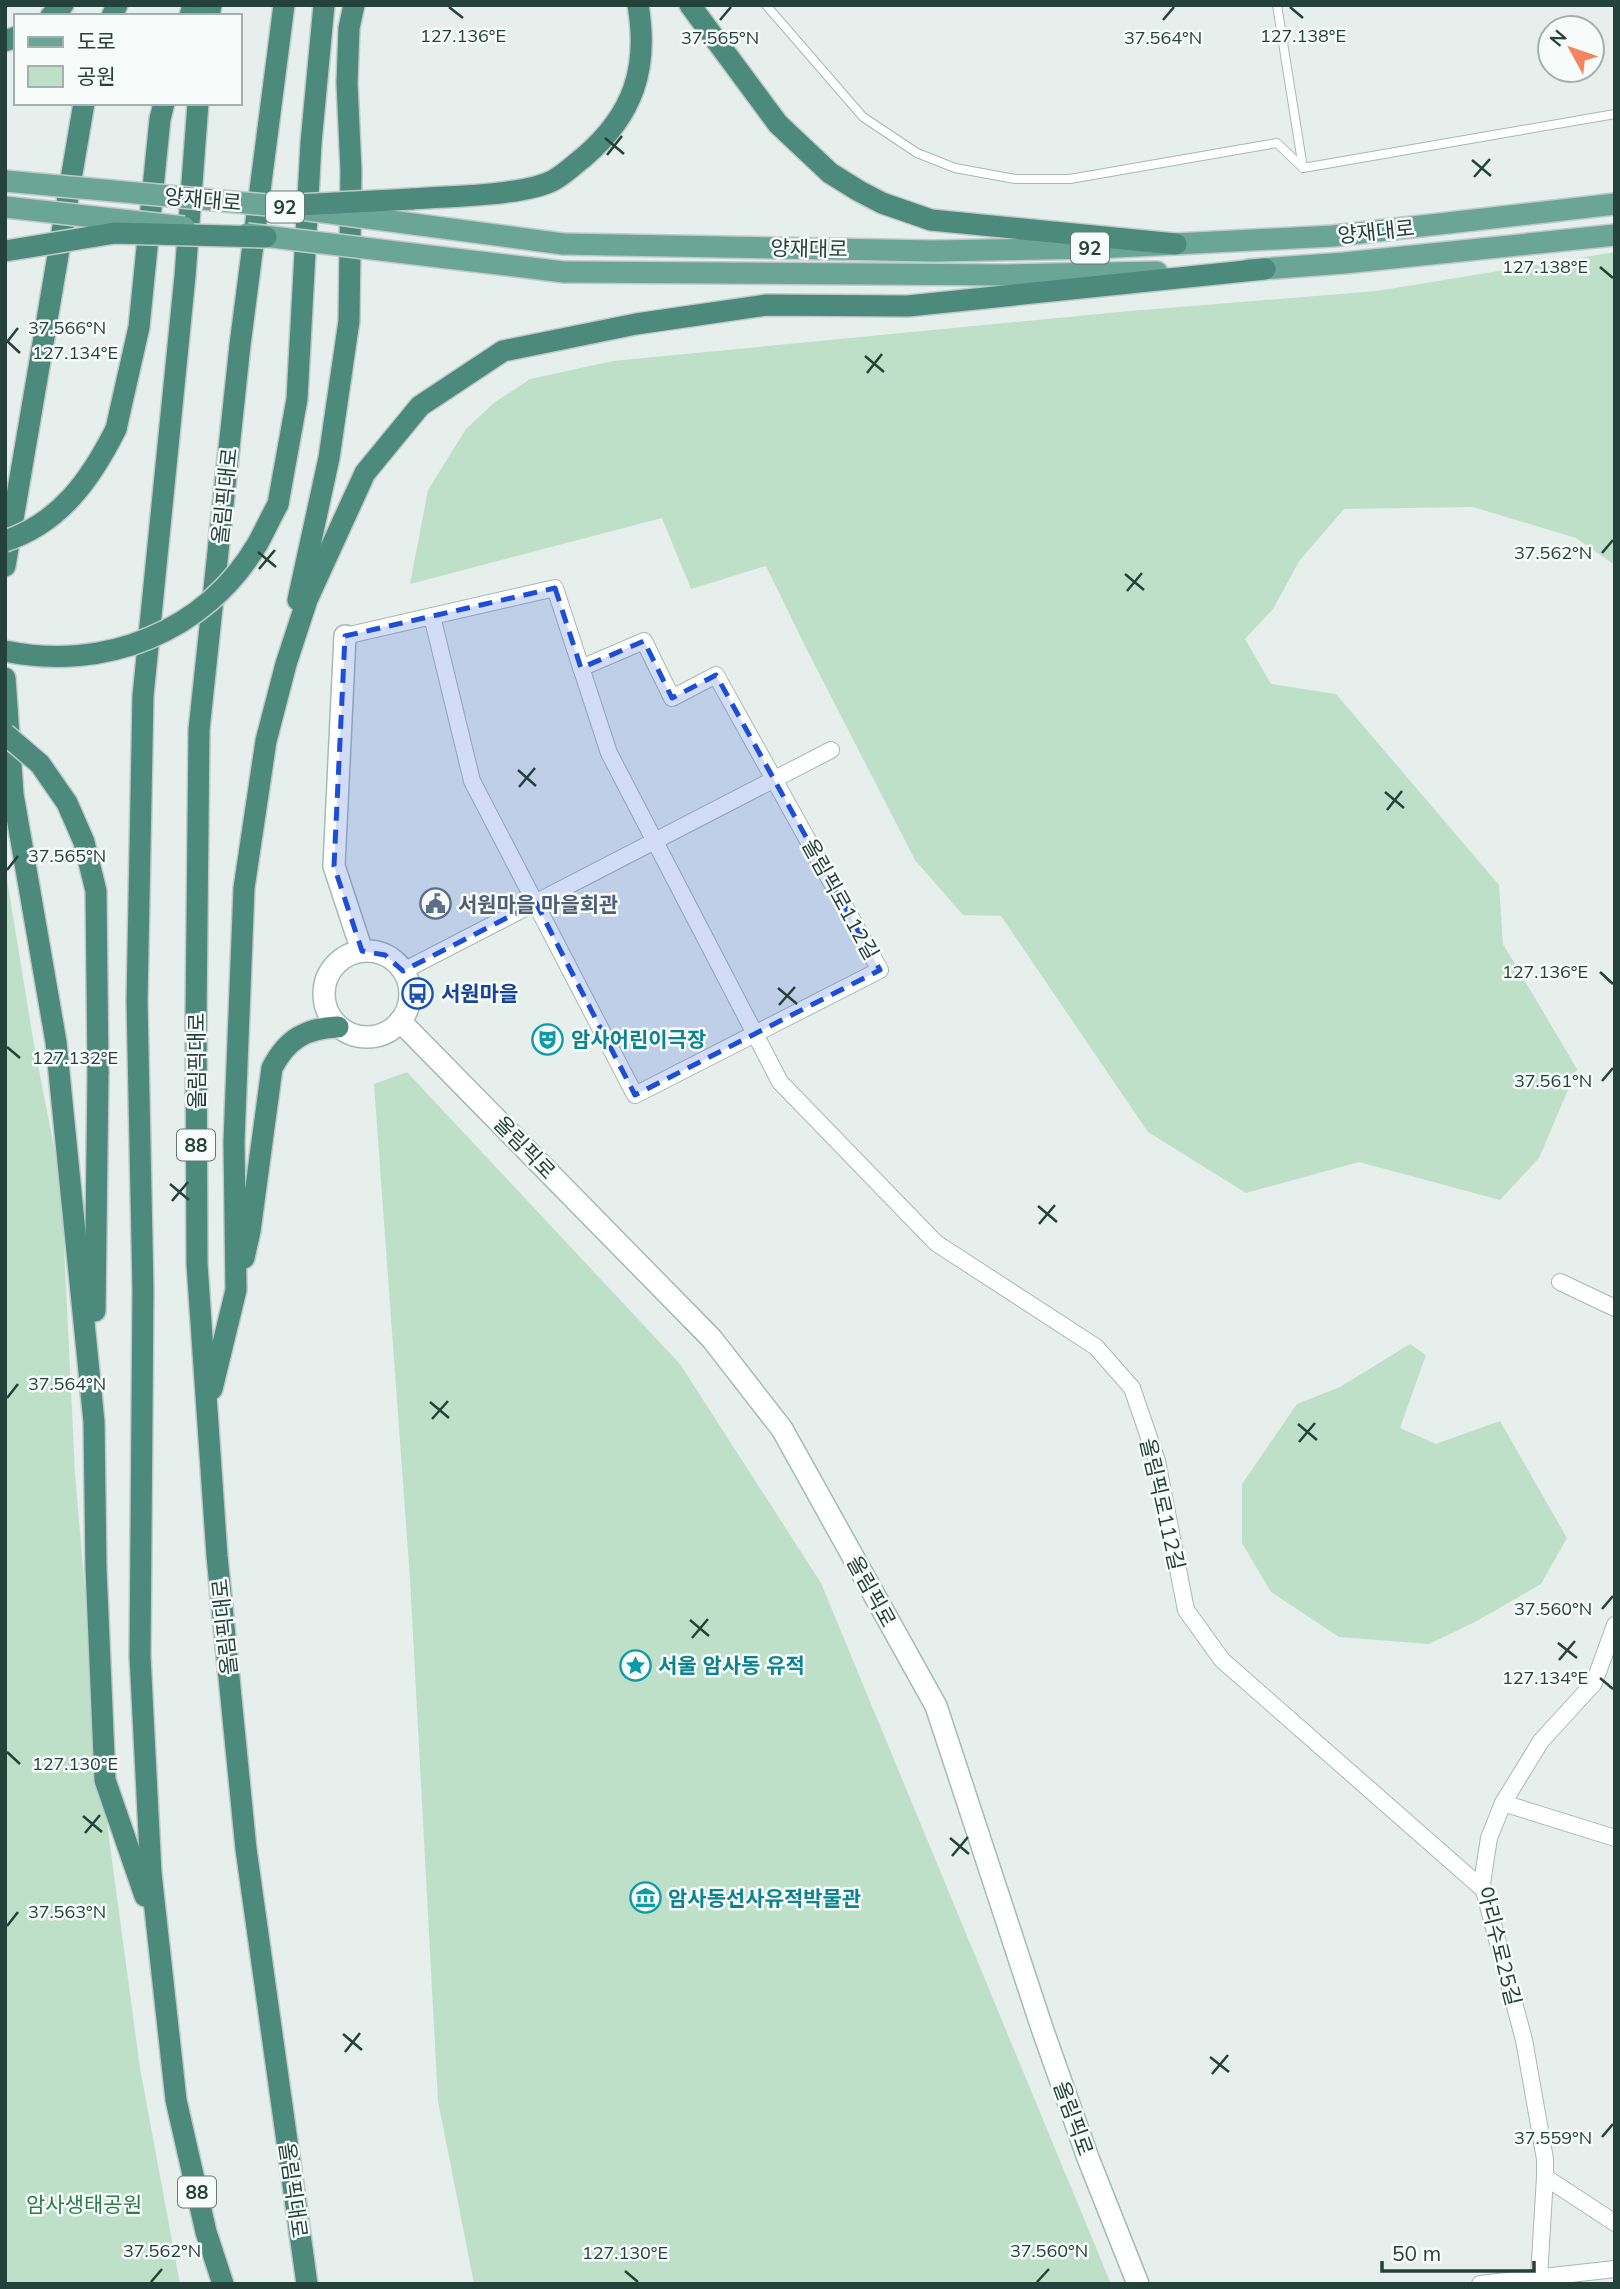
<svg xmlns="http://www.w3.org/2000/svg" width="1620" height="2289" viewBox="0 0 1620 2289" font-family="Mulish,'Noto Sans KR',sans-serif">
<rect width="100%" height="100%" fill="#e6efeb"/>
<g fill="#bfe0c8">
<polygon points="1615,252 1615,565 1576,538 1473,507 1344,509 1300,560 1273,609 1245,639 1271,684 1336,694 1499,885 1503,944 1577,1069 1539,1158 1500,1200 1359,1162 1246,1193 1148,1132 1001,916 963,915 915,860 805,646 766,566 691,589 662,518 410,584 428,490 466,429 495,402 530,379 613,361 1130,311 1377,291"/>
<polygon points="5,867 34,1045 61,1182 75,1474 101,1779 140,2068 180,2284 5,2284"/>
<polygon points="407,1072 680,1364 821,1583 1111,2284 474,2284 438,2101 410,1579 374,1084"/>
<polygon points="1410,1344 1426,1355 1400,1428 1436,1444 1500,1421 1567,1538 1541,1584 1475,1622 1429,1644 1339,1637 1271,1592 1242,1543 1242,1484 1297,1404 1340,1387"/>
</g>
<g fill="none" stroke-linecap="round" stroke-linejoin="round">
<defs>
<g id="service">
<polyline points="766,5 863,117 917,153 955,168 1015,179 1070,179 1277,143 1303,168 1615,114"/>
<polyline points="1277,5 1303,168"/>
</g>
<g id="minor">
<polyline points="432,616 472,781 635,1095 880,970 716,675 672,698 644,641 581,668"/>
<polyline points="345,636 555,588 609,753 780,1082 936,1243 1096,1347 1132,1388 1157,1461 1186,1610 1222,1660 1484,1890"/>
<polyline points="403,971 831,750"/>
<polyline points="1560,1282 1615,1308"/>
<polyline points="1615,1625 1594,1683 1541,1741 1503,1803 1489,1838 1482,1883 1524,2040 1545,2159 1545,2177 1615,2223"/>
<polyline points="1503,1803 1615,1838"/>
<polyline points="1539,2277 1545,2177"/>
<polyline points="1480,2284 1615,2269"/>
</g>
<g id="secondary">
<polyline points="345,636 334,866 362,951"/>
<circle cx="367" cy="994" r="43"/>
<polyline points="400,1021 712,1339 782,1429 936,1706 1042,2028 1088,2158 1138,2284"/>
</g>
<g id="primary">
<polyline points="563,244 934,251 1097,248 1333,236 1615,204"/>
<polyline points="1248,270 1344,263 1615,235"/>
<polyline points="564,272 1008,275 1157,272"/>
</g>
<g id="trunk">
<polyline points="284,5 240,345 199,730 196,1017 197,1264 217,1556 246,1849 307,2284"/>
<polyline points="690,5 778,124 830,173 859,191 882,203 931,220 1176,244"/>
<polyline points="51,16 63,5"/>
<polyline points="112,16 117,5"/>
<polyline points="190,16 193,5"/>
<polyline points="209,16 211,5"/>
<polyline points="5,41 16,37"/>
<polyline points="198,103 185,276 143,696 137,1001 143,1290 140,1656 151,1873 176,2100 206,2232 223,2284"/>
<path d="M412,199C448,196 525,196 554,180C565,174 575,164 584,157C633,115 649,69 638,5"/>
<polyline points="116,429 139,327 160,119 164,103"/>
<polyline points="278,504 297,399 311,143 324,5"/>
<polyline points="5,566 84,103"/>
<polyline points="298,600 329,458 349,321 351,171 347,83 349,28 354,5"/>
<polyline points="5,678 13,794 56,1042 94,1422 96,1568 105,1780 145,1896"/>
<path d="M244,1258L250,1231L272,1068C287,1039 306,1028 338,1027"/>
<polyline points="95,1311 98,1072"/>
<polyline points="212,1389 236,1290 234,1141 244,888 266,741 286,664 307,600 365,473 420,406 503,351 636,324 766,305 908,306 1265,269"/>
</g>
</defs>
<use href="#service" stroke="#a8b8b2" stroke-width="10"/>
<use href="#minor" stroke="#a8b8b2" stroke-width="18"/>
<use href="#secondary" stroke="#a4bbb3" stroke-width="24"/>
<use href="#primary" stroke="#c2cac8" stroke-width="24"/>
<use href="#trunk" stroke="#c2cac8" stroke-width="24"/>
<use href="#service" stroke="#fff" stroke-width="8"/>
<use href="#minor" stroke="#fff" stroke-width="16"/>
<use href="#secondary" stroke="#fff" stroke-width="21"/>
<use href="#primary" stroke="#6aa596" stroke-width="21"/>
<use href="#trunk" stroke="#4c8a7c" stroke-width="21"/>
<defs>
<g id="primary-bridge">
<polyline points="5,181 278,206 563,244"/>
<polyline points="5,207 184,227"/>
<polyline points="247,234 564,272"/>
</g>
<g id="trunk-bridge">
<polyline points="278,206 412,199"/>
<polyline points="5,251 115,233 266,237"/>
<path d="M5,541C60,523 91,479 116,429"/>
<path d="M5,651C104,672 206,632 258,543C265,530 271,517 278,504"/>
<polyline points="5,734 40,764 67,803 84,842 96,891 98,1072"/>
</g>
</defs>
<use href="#primary-bridge" stroke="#c2cac8" stroke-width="24" stroke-linecap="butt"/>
<use href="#trunk-bridge" stroke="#c2cac8" stroke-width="24" stroke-linecap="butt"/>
<use href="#primary-bridge" stroke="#6aa596" stroke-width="21"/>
<use href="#trunk-bridge" stroke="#4c8a7c" stroke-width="21"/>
</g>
<path fill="#1d4ed8" fill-opacity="0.2" stroke="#1d4ed8" stroke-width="5" stroke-dasharray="14 9" stroke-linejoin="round" d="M555,588L581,668L644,641L672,698L716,675L880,970L635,1095L536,903L403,971L385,955L362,951L334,866L345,636Z"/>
<path fill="none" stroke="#24423a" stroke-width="2.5" d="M449,7L463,18M1290,7L1303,18M720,20L731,7M1163,20L1174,7M605,138L624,154M607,155L622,136M1472,160L1491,176M1474,177L1490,159M1600,267L1613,278M7,341L20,353M7,342L18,328M865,356L884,372M867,373L882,354M258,552L276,567M1602,553L1613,540M259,569L275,550M1125,574L1144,590M1127,591L1142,573M518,770L536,786M519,787L535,768M1385,792L1404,808M1387,810L1402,791M7,870L18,856M1600,972L1613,984M778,988L797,1004M779,1005L795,987M7,1047L20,1058M1602,1081L1613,1068M170,1184L189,1200M172,1201L188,1182M1038,1206L1057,1222M1039,1224L1055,1205M7,1398L18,1384M430,1402L449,1418M432,1419L448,1401M1298,1424L1317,1440M1299,1442L1315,1423M1602,1609L1613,1596M690,1620L709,1636M692,1638L708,1619M1558,1643L1577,1658M1559,1660L1575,1641M1600,1678L1613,1689M7,1752L20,1764M83,1816L102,1832M85,1833L100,1815M950,1838L969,1854M952,1856L968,1837M7,1926L18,1912M343,2034L362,2050M345,2052L360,2033M1210,2057L1229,2072M1212,2074L1228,2055M1602,2137L1613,2124M625,2271L638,2282M151,2282L162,2269M1037,2282L1049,2269"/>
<defs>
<symbol id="civic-ring" viewBox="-11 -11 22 22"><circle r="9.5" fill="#f7fbf9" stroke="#5c6f8a" stroke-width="1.5"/><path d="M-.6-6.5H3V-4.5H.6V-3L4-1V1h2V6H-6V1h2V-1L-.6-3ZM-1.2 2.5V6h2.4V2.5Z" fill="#5c6f8a"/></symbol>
<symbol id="bus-ring" viewBox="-11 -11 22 22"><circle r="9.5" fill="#f7fbf9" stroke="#1a4fb4" stroke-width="1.5"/><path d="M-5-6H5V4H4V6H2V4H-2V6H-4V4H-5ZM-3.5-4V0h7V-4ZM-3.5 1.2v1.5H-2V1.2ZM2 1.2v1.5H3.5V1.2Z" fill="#1a4fb4"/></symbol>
<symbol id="theatre-ring" viewBox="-11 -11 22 22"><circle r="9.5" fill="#f7fbf9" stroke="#0f9aa8" stroke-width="1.5"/><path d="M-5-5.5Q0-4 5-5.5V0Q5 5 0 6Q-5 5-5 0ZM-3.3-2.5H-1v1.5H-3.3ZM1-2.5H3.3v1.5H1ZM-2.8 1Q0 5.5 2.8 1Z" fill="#0f9aa8"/></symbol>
<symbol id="sight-ring" viewBox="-11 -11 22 22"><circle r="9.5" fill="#f7fbf9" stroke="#0f9aa8" stroke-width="1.5"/><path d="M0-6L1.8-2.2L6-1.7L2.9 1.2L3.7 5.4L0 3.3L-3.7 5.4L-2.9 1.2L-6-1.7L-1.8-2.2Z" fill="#0f9aa8"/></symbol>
<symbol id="museum-ring" viewBox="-11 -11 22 22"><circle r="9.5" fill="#f7fbf9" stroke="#0f9aa8" stroke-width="1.5"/><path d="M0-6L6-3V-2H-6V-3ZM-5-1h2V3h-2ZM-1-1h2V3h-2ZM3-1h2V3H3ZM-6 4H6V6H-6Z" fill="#0f9aa8"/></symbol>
</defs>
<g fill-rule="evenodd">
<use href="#civic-ring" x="418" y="886" width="35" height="35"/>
<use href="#bus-ring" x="400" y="976" width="35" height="35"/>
<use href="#theatre-ring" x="530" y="1022" width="35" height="35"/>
<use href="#sight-ring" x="618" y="1648" width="35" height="35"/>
<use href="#museum-ring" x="628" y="1880" width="35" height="35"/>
</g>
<g text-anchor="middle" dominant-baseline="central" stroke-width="5" stroke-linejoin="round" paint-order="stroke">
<g fill="#f7fbf9" stroke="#637a73" stroke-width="2">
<rect x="266" y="191.5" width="38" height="31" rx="5"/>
<rect x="1071" y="232.5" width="38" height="31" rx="5"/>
<rect x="177" y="1129.5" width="38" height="31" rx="5"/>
<rect x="178" y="2176.5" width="38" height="31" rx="5"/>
</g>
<g font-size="19" font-weight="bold" fill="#24423a">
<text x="285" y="207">92</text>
<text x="1090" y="248">92</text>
<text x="196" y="1145">88</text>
<text x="197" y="2192">88</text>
</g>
<g font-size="21" fill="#24423a" stroke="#f7fbf9">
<text transform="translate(203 199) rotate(5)">양재대로</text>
<text transform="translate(1376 231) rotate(-6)">양재대로</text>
<text transform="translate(809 248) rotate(1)">양재대로</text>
<text transform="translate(224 496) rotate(-84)">올림픽대로</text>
<text transform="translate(841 899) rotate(61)">올림픽로112길</text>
<text transform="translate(196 1061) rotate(-90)">올림픽대로</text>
<text transform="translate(525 1147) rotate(46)">올림픽로</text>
<text transform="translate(1163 1504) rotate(77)">올림픽로112길</text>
<text transform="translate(872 1591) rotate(61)">올림픽로</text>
<text transform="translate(224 1627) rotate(-96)">올림픽대로</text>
<text transform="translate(1500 1946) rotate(76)">아리수로25길</text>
<text transform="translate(1074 2118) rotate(70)">올림픽로</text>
<text transform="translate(294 2190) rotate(82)">올림픽대로</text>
</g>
<g font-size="21" font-weight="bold" fill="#4e5e75" stroke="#f7fbf9" text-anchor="start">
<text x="458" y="904">서원마을 마을회관</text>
</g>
<g font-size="21" font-weight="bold" fill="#164399" stroke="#f7fbf9" text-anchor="start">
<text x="441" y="993">서원마을</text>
</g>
<g font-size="21" font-weight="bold" fill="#0d838f" stroke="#f7fbf9" text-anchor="start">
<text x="571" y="1039">암사어린이극장</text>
<text x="658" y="1665">서울 암사동 유적</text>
<text x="668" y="1898">암사동선사유적박물관</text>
</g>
<g font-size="21" fill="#2d7a4b" stroke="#f7fbf9">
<text x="84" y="2204">암사생태공원</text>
</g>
</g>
<g font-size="18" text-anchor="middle" fill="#24423a" stroke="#f7fbf9" stroke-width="5" stroke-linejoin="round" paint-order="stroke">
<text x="463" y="42">127.136°E</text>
<text x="1303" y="42">127.138°E</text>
<text x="720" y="44">37.565°N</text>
<text x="1163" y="44">37.564°N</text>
<text x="1545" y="273">127.138°E</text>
<text x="67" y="334">37.566°N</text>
<text x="75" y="359">127.134°E</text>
<text x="1553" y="559">37.562°N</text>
<text x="67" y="862">37.565°N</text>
<text x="1545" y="978">127.136°E</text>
<text x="75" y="1064">127.132°E</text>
<text x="1553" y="1087">37.561°N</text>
<text x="67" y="1390">37.564°N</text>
<text x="1553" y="1615">37.560°N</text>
<text x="1545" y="1684">127.134°E</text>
<text x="75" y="1770">127.130°E</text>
<text x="67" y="1918">37.563°N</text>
<text x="1553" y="2144">37.559°N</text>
<text x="162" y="2257">37.562°N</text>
<text x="1049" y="2257">37.560°N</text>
<text x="625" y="2259">127.130°E</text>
</g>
<rect width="1620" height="2289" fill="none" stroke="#24423a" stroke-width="14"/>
<rect x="14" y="14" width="228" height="91" fill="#f7fbf9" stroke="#a3b1ad" stroke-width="2"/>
<rect x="28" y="37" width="35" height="10" fill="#6aa596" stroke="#a3b1ad" stroke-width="2"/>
<text x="77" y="49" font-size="21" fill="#24423a">도로</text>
<rect x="28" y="66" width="35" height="21" fill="#bfe0c8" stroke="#a3b1ad" stroke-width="2"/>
<text x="77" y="84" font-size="21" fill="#24423a">공원</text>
<g transform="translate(1571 49) rotate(310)"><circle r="33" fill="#f7fbf9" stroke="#a3b1ad" stroke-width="2"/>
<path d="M0-5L12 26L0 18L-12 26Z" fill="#f4845f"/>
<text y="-10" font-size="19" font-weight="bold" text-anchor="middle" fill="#24423a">N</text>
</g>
<path d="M1382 2261v10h152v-10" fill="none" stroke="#24423a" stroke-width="3.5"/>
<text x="1392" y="2261" font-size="21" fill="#24423a" stroke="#f7fbf9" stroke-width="5" paint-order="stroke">50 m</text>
</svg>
